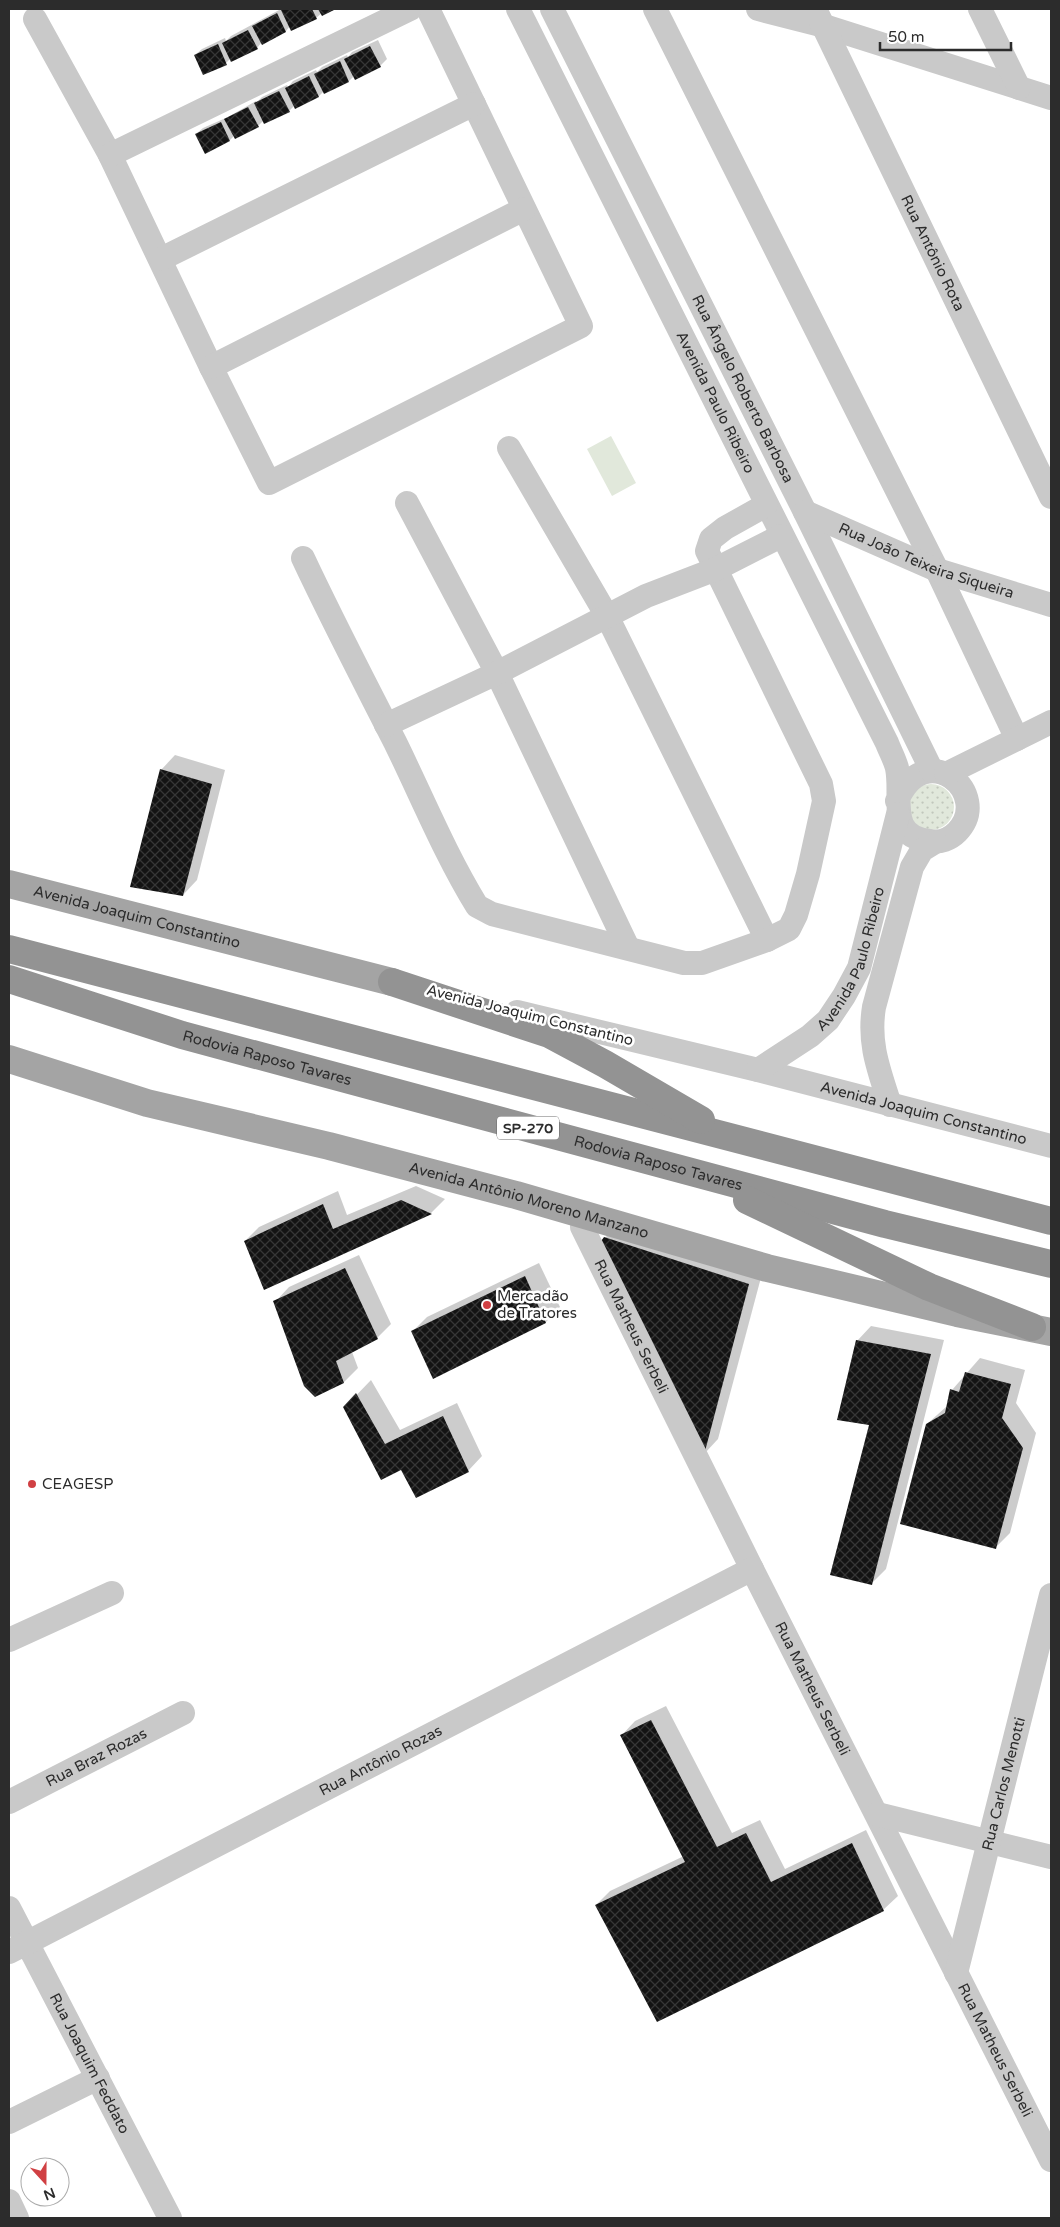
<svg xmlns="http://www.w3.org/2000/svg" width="1060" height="2227" viewBox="0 0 1060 2227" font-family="'Varela Round',sans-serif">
<defs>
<pattern id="grass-dots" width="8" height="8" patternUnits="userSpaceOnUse" patternTransform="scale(1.25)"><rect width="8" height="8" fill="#e1e8db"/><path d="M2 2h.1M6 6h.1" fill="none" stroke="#c1c7bc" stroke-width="1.8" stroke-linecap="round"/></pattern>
<pattern id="building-cross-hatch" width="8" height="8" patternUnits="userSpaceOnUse" patternTransform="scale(1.25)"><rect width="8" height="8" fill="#131313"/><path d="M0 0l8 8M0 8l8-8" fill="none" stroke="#363636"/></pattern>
</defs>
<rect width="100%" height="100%" fill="#fff"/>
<circle fill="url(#grass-dots)" cx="931" cy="807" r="23"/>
<polygon fill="#e1e8db" points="611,436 636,483 612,496 587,449"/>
<g fill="#0003">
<polygon points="281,9 333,9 322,13 316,18 290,26 286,31 262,42 257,48 231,58 226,63 195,55 202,49 225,38 226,41 231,36"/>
<polygon points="378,40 387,59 380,66 355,78 354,76 349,81 324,91 319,96 296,107 295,105 289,111 264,120 258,126 234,136 230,140 196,134 203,128 228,117 256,101 256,103 262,97 287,85 288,87 293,81 316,70 317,72 322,67 347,55 348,57 352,52"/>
<polygon points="175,755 225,770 197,880 183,895 161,770"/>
<polygon points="416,1186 445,1199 431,1213 265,1288 245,1241 259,1227 338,1191 347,1215"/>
<polygon points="619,1223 763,1270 718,1439 705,1453 605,1238"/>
<polygon points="359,1255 391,1324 377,1338 352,1352 358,1368 344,1382 315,1395 275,1302 289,1287"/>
<polygon points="539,1263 560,1307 546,1322 433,1377 413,1331 427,1317"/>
<polygon points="871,1326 944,1340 886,1569 872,1583 871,1424 857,1341"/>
<polygon points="980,1358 1025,1370 1016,1403 1036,1433 1010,1533 996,1547 927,1424 947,1406 952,1390"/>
<polygon points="371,1380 400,1430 457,1403 482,1456 468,1471 401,1468 345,1407"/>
<polygon points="666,1706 732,1833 760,1820 785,1869 866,1830 898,1896 883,1910 596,1905 610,1891 684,1856 621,1736 635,1721"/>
</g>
<g fill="url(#building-cross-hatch)">
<polygon points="284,9 312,9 317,19 291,31 281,10"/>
<polygon points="318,9 336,9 322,16"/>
<polygon points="277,13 286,32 262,45 252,26"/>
<polygon points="248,30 258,49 231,62 222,43"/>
<polygon points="218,44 227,65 203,75 194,55"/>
<polygon points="370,46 381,67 355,80 344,59"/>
<polygon points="340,61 349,82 324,94 314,74"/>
<polygon points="309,76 319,97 295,109 285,88"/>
<polygon points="279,91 290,112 264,124 254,103"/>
<polygon points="248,107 259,127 235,139 224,119"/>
<polygon points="221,122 230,141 205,154 195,134"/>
<polygon points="160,769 212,784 183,896 130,887"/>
<polygon points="401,1200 432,1214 264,1290 244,1241 323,1204 333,1229"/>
<polygon points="604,1237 749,1284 704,1455 599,1244"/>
<polygon points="345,1268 378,1339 336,1361 344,1383 315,1397 304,1386 273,1301"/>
<polygon points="525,1276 546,1323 433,1379 411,1331"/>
<polygon points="856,1340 931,1354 872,1585 830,1575 869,1425 837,1420"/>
<polygon points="965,1372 1011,1384 1002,1418 1023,1448 996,1549 900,1524 926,1424 945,1413 950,1389 959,1392"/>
<polygon points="356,1393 385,1444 443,1416 469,1472 416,1498 401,1470 381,1480 343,1407"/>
<polygon points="651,1720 717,1847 746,1833 771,1882 852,1843 884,1911 657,2022 595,1905 685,1862 620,1735"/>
</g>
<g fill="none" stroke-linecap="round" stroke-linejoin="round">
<g stroke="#c9c9c9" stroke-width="24">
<path id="s1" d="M518,9L887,743C890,751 895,760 897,768C903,797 886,837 930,841C940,843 950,839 957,832C994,794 925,735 897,801"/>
<path id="s2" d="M552,9L805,512L932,771"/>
<polyline points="655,9 937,570 1017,739"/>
<polyline points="758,9 824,26 1051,98"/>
<path id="s3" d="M815,9L1051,497"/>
<polyline points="980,9 1019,88"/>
<polyline points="35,19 110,155 211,367 269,483 581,326 428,9"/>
<polyline points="110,155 410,9"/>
<polyline points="161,259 474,104"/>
<polyline points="211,367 524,209"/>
<polyline points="509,448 607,616 767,940"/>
<polyline points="407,503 497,673 628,948"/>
<path id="s4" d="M805,512L937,570L1051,605"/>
<path d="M303,558C332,620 364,681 395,742C422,797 445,854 477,906L492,914L684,963H702L767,940L789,929L796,915L808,874L824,801L821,784L707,551L711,539L725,528L766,505"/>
<polyline points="386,725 497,673 646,596 716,569 781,536"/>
<polyline points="946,774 1051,722"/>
<path id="s5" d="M517,1012L758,1070L1051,1146"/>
<path id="s6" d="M758,1070L810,1036L828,1020L844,996L859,968L898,814"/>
<path d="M890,1105C879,1070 868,1044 874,1007L912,867L922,850L935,842"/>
<path id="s7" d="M583,1213L582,1227L752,1569L1051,2160"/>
<polyline points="9,1640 112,1593"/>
<path id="s8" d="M9,1802L183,1713"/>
<polyline points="877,1814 1051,1857"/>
<path id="s9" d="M9,1908L170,2218"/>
<path id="s10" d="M9,1952L752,1569"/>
<path id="s11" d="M956,1973L1051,1595"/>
<polyline points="9,2122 98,2078"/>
<polyline points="9,2201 17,2218"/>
</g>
<g stroke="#a4a4a4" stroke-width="28">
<path id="s12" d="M9,884L392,982"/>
<path id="s13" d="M9,1059L147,1103L329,1146L516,1195L767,1268L957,1313L1051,1332"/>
</g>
<g stroke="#939393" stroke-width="28">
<polyline points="9,949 1051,1221"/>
<path id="s14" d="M9,979L182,1035L885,1224L1051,1264"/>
<polyline points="392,982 549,1034 605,1064 701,1120"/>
<polyline points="747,1200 929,1287 1032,1327"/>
</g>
</g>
<g fill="#d04043" stroke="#fff" stroke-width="2">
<circle cx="487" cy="1305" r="5"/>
<circle cx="32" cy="1484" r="5"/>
</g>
<g text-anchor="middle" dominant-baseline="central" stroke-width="5" stroke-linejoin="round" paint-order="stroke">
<rect fill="#fff" stroke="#6b6b6b" stroke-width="1" x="497" y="1116.5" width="62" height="23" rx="4"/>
<g font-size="14" font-weight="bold" fill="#2c2c2c">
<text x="528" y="1128">SP-270</text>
</g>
<g font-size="15" fill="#2c2c2c" stroke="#fff">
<text stroke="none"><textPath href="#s3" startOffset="271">Rua Antônio Rota</textPath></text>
<text stroke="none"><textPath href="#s2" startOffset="425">Rua Ângelo Roberto Barbosa</textPath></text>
<text stroke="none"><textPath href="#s1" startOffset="440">Avenida Paulo Ribeiro</textPath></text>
<text stroke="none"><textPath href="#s4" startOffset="131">Rua João Teixeira Siqueira</textPath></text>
<text stroke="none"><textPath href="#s12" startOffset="132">Avenida Joaquim Constantino</textPath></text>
<text stroke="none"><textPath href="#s6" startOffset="152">Avenida Paulo Ribeiro</textPath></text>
<text transform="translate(530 1015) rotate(14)">Avenida Joaquim Constantino</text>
<text stroke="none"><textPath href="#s14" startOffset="270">Rodovia Raposo Tavares</textPath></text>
<text stroke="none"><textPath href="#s5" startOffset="419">Avenida Joaquim Constantino</textPath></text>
<text stroke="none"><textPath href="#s14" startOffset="675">Rodovia Raposo Tavares</textPath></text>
<text stroke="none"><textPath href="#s13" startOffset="539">Avenida Antônio Moreno Manzano</textPath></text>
<text stroke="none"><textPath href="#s7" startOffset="125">Rua Matheus Serbeli</textPath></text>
<text stroke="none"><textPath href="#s7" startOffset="530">Rua Matheus Serbeli</textPath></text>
<text stroke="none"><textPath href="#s8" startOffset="98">Rua Braz Rozas</textPath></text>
<text stroke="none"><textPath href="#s10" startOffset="418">Rua Antônio Rozas</textPath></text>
<text stroke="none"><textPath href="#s11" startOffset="195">Rua Carlos Menotti</textPath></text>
<text stroke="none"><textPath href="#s7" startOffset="935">Rua Matheus Serbeli</textPath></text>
<text stroke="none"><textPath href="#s9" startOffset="175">Rua Joaquim Feddato</textPath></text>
</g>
<g font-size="15" fill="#2c2c2c" stroke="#fff" text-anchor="start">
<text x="497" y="1296">Mercadão<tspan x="497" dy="17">de Tratores</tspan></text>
<text x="42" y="1484">CEAGESP</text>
</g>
</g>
<rect width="1060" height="2227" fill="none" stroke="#2c2c2c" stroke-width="20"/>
<g transform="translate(45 2182) rotate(159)"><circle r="24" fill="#ffffff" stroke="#ababab"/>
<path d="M0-4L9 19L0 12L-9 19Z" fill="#d04043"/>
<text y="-8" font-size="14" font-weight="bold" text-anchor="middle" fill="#2c2c2c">N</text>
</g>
<path d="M880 42v8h131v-8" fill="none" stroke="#2c2c2c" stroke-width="2.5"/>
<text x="888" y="42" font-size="15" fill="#2c2c2c" stroke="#ffffff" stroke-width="4" paint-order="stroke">50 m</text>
</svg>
